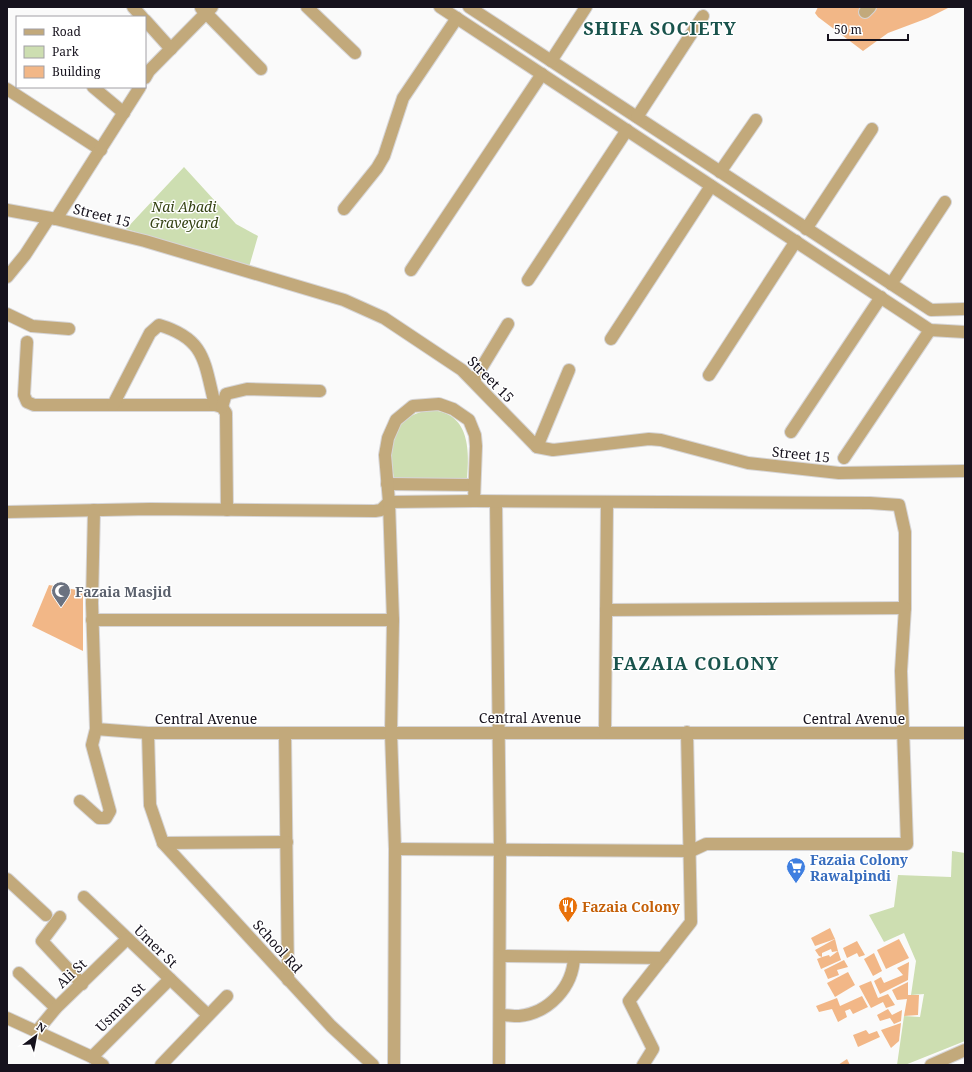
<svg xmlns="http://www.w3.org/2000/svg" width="972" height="1072" viewBox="0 0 972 1072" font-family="'Noto Serif',serif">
<rect width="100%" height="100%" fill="#fafafa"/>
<g fill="#cddeb1">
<polygon points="184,167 236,224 258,236 249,267 126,229"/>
<path d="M430,410C469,412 470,448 467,480L395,479C392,472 392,466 392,458C390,429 402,415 430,410Z"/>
<polygon points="952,851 965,853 965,1041 905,1065 897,1065 904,1016 920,1017 924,994 911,995 916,961 904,933 884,942 869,915 894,907 898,875 951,877"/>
</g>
<g fill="#f2b787">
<polygon points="818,7 950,7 928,18 888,33 863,51 818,17 815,13"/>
<polygon points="49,585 83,591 83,651 32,626"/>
<polygon points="830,928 835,939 815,946 811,938"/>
<polygon points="835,939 838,951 832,952 831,949 822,953 822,957 829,955 830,957 838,951 841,960 821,969 817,959 822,957 819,956 815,950"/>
<polygon points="899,939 909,958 886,969 877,950"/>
<polygon points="857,941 865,955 859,957 857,953 847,958 843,948"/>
<polygon points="874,953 882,971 873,976 864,959"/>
<polygon points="844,960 848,967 837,970 839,975 828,979 824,970"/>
<polygon points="909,962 908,980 880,994 874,981 881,977 884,983 903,975 897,968"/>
<polygon points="848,972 855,985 835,997 827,983"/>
<polygon points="871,981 878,998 888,994 895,1005 886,1008 883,1002 871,1008 859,986"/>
<polygon points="908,982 908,995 919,995 918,1015 904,1016 907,999 897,1000 892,990"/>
<polygon points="862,996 868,1007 853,1014 850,1009 845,1011 847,1017 838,1022 832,1009 819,1012 816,1006 837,998 840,1006"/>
<polygon points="888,1009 892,1015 902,1010 901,1021 894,1024 890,1018 880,1021 877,1015"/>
<polygon points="901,1023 899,1041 891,1048 881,1030"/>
<polygon points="866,1030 869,1034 877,1031 880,1037 858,1047 853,1035"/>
<polygon points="847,1059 850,1065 838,1065"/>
</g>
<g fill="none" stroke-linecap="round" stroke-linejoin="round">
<defs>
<g id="minor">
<polyline points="133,7 142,17"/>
<polyline points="307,7 355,53"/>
<polyline points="440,7 930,330 965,332"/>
<polyline points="469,7 931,310 965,309"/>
<polyline points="201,8 261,69"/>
<polyline points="865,12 870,7"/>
<polyline points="145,20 171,49"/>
<polyline points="551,61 586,7"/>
<polyline points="145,78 149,71 212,7"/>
<polyline points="93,87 124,113"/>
<polyline points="7,89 101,150"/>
<polyline points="637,117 703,16"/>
<polyline points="720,172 756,120"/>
<polyline points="344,209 377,168 384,156 403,98 457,18"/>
<polyline points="7,210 56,219 145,241 344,300 384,318 462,370 537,447 553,450 649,439 661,440 748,463 839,473 965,471"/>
<polyline points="56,219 140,87"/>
<polyline points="806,229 872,129"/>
<polyline points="411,270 542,74"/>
<polyline points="7,277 25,255 49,218"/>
<polyline points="528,280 627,130"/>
<polyline points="891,284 945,202"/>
<polyline points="7,314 32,326 69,329"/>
<polyline points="611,339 711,186"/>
<polyline points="27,342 24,395 27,402 34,405 215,405 222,407 226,413 227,510"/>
<polyline points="709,375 796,241"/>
<polyline points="474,380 508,324"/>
<path d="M113,405L150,333L159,325C206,339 204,362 215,405"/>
<polyline points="222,407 226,394 247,389 320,391"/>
<polyline points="791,432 881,297"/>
<polyline points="537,447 569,370"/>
<polyline points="844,458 930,330"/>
<polyline points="387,484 473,485"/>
<polyline points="496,502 500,850 499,1065"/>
<polyline points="7,512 150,509 375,511 381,510 389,502 474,501 870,503 899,505 905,532 905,608 901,671 907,844 706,844 691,851 395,849"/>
<polyline points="606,610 905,608"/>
<polyline points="92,620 393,620"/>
<polyline points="96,729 148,733 965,733"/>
<polyline points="605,732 607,502"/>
<polyline points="148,733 150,805 163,843 331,1026 373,1065"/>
<polyline points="285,733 288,980"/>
<polyline points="80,801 99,818 106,818 110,811 92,745 96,729 92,603 94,510"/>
<polyline points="163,843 287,842"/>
<polyline points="7,879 46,915"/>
<polyline points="84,897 208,1015"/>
<polyline points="60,917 42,941 82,984"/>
<polyline points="500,956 663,958"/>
<polyline points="19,973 56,1008"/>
<path d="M500,1015C506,1015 512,1016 519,1016C549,1013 573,987 574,957"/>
<polyline points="7,1018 92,1057 103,1065"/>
<polyline points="37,1031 56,1008 127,939"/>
<polyline points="92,1057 170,979"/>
<polyline points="161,1065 227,996"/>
<polyline points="394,1065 395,849 391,733 393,620 389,502 385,455 388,438 396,420 413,406 439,404 453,409 469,420 475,435 476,446 474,501"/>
<polyline points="643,1065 653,1049 629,1001 691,922 687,732"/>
<polyline points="931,1065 965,1050"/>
</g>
</defs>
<use href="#minor" stroke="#d6d5d7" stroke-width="14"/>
<use href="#minor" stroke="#c2a97b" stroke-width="12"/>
</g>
<defs>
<symbol id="mosque-pin" viewBox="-11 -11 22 30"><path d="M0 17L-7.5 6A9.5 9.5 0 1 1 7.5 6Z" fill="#6b7280" stroke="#fff"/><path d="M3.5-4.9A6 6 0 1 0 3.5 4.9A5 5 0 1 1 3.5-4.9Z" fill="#fff"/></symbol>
<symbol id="supermarket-pin" viewBox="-11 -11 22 30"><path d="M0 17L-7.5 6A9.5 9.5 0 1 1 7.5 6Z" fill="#3f7fe0" stroke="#fff"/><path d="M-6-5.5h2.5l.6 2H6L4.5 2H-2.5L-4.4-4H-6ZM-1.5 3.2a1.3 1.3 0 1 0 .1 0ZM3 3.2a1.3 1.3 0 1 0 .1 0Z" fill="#fff"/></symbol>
<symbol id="restaurant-pin" viewBox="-11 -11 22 30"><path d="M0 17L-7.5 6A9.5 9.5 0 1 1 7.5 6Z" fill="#e8710a" stroke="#fff"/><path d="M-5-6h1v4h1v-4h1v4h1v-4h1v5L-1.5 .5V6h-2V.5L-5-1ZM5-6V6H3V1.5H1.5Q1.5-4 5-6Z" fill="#fff"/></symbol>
</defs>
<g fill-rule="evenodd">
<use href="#mosque-pin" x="50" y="580" width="22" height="30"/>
<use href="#supermarket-pin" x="785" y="856" width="22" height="30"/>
<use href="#restaurant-pin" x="557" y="895" width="22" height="30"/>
</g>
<g text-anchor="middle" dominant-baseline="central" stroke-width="3" stroke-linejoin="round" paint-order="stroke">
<g font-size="14" font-style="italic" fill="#354313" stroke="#fff">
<text x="184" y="206">Nai Abadi<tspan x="184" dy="16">Graveyard</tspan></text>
</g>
<g font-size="14" fill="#16121d" stroke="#fff">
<text transform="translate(102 215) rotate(14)">Street 15</text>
<text transform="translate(491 379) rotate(45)">Street 15</text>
<text transform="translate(801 454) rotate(6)">Street 15</text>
<text x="530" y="717">Central Avenue</text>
<text x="206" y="718">Central Avenue</text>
<text x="854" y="718">Central Avenue</text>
<text transform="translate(156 946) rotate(44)">Umer St</text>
<text transform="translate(278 946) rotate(48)">School Rd</text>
<text transform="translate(71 973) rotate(-43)">Ali St</text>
<text transform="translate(120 1007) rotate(-45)">Usman St</text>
</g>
<g font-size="14" font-weight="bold" fill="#5b616d" stroke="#fff" text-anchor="start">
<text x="75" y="591">Fazaia Masjid</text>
</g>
<g font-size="14" font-weight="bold" fill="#366cbe" stroke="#fff" text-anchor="start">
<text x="810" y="859">Fazaia Colony<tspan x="810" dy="16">Rawalpindi</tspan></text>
</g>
<g font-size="14" font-weight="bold" fill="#c56008" stroke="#fff" text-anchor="start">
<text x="582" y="906">Fazaia Colony</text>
</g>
<g font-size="18" font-weight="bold" letter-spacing="1" fill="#19534c" stroke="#fff">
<text x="660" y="28">SHIFA SOCIETY</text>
<text x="696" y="663">FAZAIA COLONY</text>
</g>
</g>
<rect width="972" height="1072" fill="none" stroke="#16121d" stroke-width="16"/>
<rect x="16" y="16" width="130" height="72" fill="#ffffff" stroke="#a2a0a5"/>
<rect x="24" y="29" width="20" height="6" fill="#c2a97b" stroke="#a2a0a5"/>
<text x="52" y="36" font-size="12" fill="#16121d">Road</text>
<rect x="24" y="46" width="20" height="12" fill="#cddeb1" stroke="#a2a0a5"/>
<text x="52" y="56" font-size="12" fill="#16121d">Park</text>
<rect x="24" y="66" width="20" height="12" fill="#f2b787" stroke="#a2a0a5"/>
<text x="52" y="76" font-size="12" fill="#16121d">Building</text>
<g transform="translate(36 1036) rotate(32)" stroke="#ffffff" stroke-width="3" paint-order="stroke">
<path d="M0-3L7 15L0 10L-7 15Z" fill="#16121d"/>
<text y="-6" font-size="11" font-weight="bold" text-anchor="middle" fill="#16121d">N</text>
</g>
<path d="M828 34v6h80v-6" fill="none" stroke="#16121d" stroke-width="2"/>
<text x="834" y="34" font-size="12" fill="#16121d" stroke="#ffffff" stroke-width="3" paint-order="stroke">50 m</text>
</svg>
